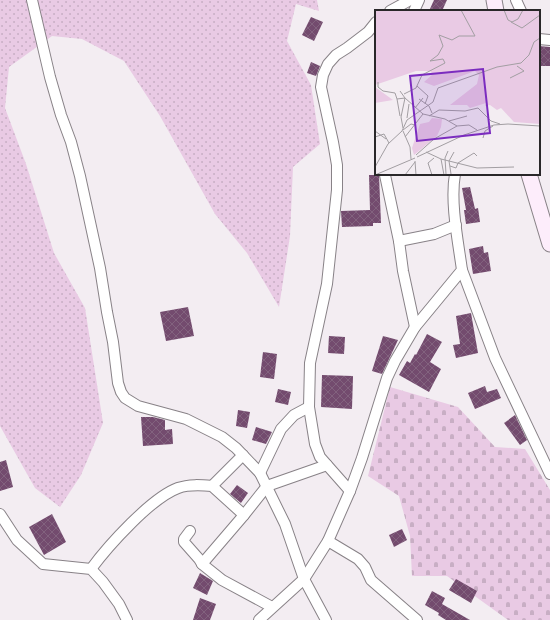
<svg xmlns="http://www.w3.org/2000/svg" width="550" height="620" viewBox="0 0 550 620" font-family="'Roboto Condensed',sans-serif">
<defs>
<pattern id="green-dots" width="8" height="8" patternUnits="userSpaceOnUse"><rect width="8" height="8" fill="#e9cae4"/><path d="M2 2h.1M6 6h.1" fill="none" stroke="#c8aec4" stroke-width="1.8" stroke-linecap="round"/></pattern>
<pattern id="cemetery-stones" width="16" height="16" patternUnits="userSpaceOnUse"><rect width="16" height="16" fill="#e9cae4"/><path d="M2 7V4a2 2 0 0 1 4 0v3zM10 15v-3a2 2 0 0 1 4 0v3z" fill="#c8aec4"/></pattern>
<pattern id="building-cross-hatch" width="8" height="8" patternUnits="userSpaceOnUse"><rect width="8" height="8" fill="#734b6e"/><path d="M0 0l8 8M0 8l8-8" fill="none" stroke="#82627e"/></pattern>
</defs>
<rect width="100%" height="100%" fill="#f3edf2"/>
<polygon fill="url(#green-dots)" points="0,0 317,0 319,11 296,4 287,41 311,85 320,144 293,167 290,236 279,307 247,253 215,214 160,116 124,61 82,39 52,36 9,67 5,108 26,164 54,253 85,308 103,423 81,475 60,507 35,488 0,426"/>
<polygon fill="url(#cemetery-stones)" points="390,387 458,407 495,447 525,449 550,490 550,620 508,620 447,576 412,576 410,536 399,496 368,476"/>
<g fill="url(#building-cross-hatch)">
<polygon points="434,0 447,0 442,11 429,11"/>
<polygon points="311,17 323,22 314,41 302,35"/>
<polygon points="539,46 550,47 550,66 539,66"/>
<polygon points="311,62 320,66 316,76 307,73"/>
<polygon points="369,175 379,175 381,223 373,223 373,226 342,227 341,211 370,210"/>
<polygon points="470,187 475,209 478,208 480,222 466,224 464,210 466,210 462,188"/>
<polygon points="483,246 484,253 488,252 491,271 473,274 469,249"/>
<polygon points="188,307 194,336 166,341 160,312"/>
<polygon points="471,313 478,353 456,358 453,345 460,344 456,316"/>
<polygon points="427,334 442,342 430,362 441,369 429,392 399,375 407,361 410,363 415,354 416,355"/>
<polygon points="329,336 345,337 344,354 328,353"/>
<polygon points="383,336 398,340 382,374 372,371"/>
<polygon points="263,352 277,354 274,379 260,377"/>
<polygon points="322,375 353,376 352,409 321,407"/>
<polygon points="485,386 487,392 497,389 501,398 475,409 468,393"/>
<polygon points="278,389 291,392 288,405 275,402"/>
<polygon points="238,410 250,412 247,428 236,426"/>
<polygon points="515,415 527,440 520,445 504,423"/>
<polygon points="141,417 153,417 165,420 165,430 172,429 173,444 143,446"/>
<polygon points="256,427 272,432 266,444 252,440"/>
<polygon points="6,460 13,487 0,491 0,462"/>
<polygon points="237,485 248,493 241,503 230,494"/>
<polygon points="52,514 66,542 44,555 29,527"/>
<polygon points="402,529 407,540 394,547 389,535"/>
<polygon points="200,573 213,581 207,595 193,588"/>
<polygon points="456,579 477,591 471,603 449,590"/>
<polygon points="432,591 445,598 442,604 470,620 446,620 438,615 439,613 425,605"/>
<polygon points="200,598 216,604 210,620 193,620"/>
</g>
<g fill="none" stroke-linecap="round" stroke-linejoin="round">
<defs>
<g id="street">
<polyline points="32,0 50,77 61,115 71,142 80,176 100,268 107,312 113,342 118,383 121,392 125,398 138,406 186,419 222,437 236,448 260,473 285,524 304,579 326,620"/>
<polyline points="516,0 521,11"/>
<polyline points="390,11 410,0"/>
<polyline points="414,11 419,0"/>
<polyline points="539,39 550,40"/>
<polyline points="385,175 399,241 403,271 415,327"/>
<polyline points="399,241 434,234 456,225"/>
<polyline points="462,270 495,358 550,474"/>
<polyline points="260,473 281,429 294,415 309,407"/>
<polyline points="212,486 243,455"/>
<polyline points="350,491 320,457 315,444 309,407 310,363 327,284 337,190 337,165 333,142 321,87 323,75 328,64 336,55 347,48 368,32 376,22"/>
<polyline points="0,514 17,540 43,564 91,569 103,582 119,604 127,620"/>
<polyline points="190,531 184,539 184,542 199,559 202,564 222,580 272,607"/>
<polyline points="328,541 358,559 365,567 371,580 417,620"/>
<polyline points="202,564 244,515 267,486 327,465"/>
<path d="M91,569C108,546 151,498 178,488C189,484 201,485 212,486L244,515"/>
<path d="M259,620L304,579L328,541L350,491L362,458L387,378L395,361L415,327L462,270C458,241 450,202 455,174"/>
</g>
<g id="secondary">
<polyline points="494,0 496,11"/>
<polyline points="529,174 550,244"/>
</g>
</defs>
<use href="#street" stroke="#888287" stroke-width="12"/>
<use href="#secondary" stroke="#888287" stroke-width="17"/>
<use href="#street" stroke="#fff" stroke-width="10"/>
<use href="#secondary" stroke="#fdedfb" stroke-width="15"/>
</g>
<g transform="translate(375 10)">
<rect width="165" height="165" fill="#f3edf2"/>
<path d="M0,0H165V114L139,112L126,98L122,100L115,95L110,96L111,93L95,98L92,95H75L102,74L104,65L100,61L59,76L49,72L58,64L55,61H41L0,75ZM0,77L18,90L0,93Z" fill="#e9cae4"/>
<path d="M57,108L67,109L66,117L62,126L39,145L37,138L45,114L54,112Z" fill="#e9cae4"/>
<path fill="none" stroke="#a29ea2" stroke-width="1" d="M129,0L133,10L137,12L143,9L148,0M136,12L147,18L165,5M135,68L149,61L142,56M3,72V77L8,81L20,83L22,89M42,76L53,86L50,94M25,81L30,88L22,89L25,106M29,84L41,78L47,65L70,53L68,49L55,51L63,45L68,36L64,25L77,30L84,26H100L86,0M44,89L54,96L57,103M40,98L48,88M54,106L64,100L90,101L103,98L116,111L125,114M32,108L34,94M74,111L92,106M28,118L26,107L30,88L48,104L70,109L82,116L94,115L102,120M28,120L36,114L40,115M0,121L11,129M28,121L35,137L36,149M0,127L9,124L14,133M30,127L48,104M108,128L110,121L118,116M51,142L66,149L69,165M41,145L59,129L82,116M42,147L89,125L119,115L133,114L165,116M66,149L102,158L139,157M40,151L41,165M75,156L81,158L83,153L99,143L102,146M0,157L13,134L27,121L32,110L58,92L63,78L122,57L146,53L154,45L159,32L165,28M71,164L70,148L73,141M76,164L74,151L79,142M0,165L40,148M30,165L40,152M57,165L53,153L59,148"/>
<path fill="#7b2cbf" fill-opacity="0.15" stroke="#7b2cbf" stroke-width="2" d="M108,59L115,123L42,131L35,66Z"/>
<rect width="165" height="165" fill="none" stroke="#292729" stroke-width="2"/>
</g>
</svg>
